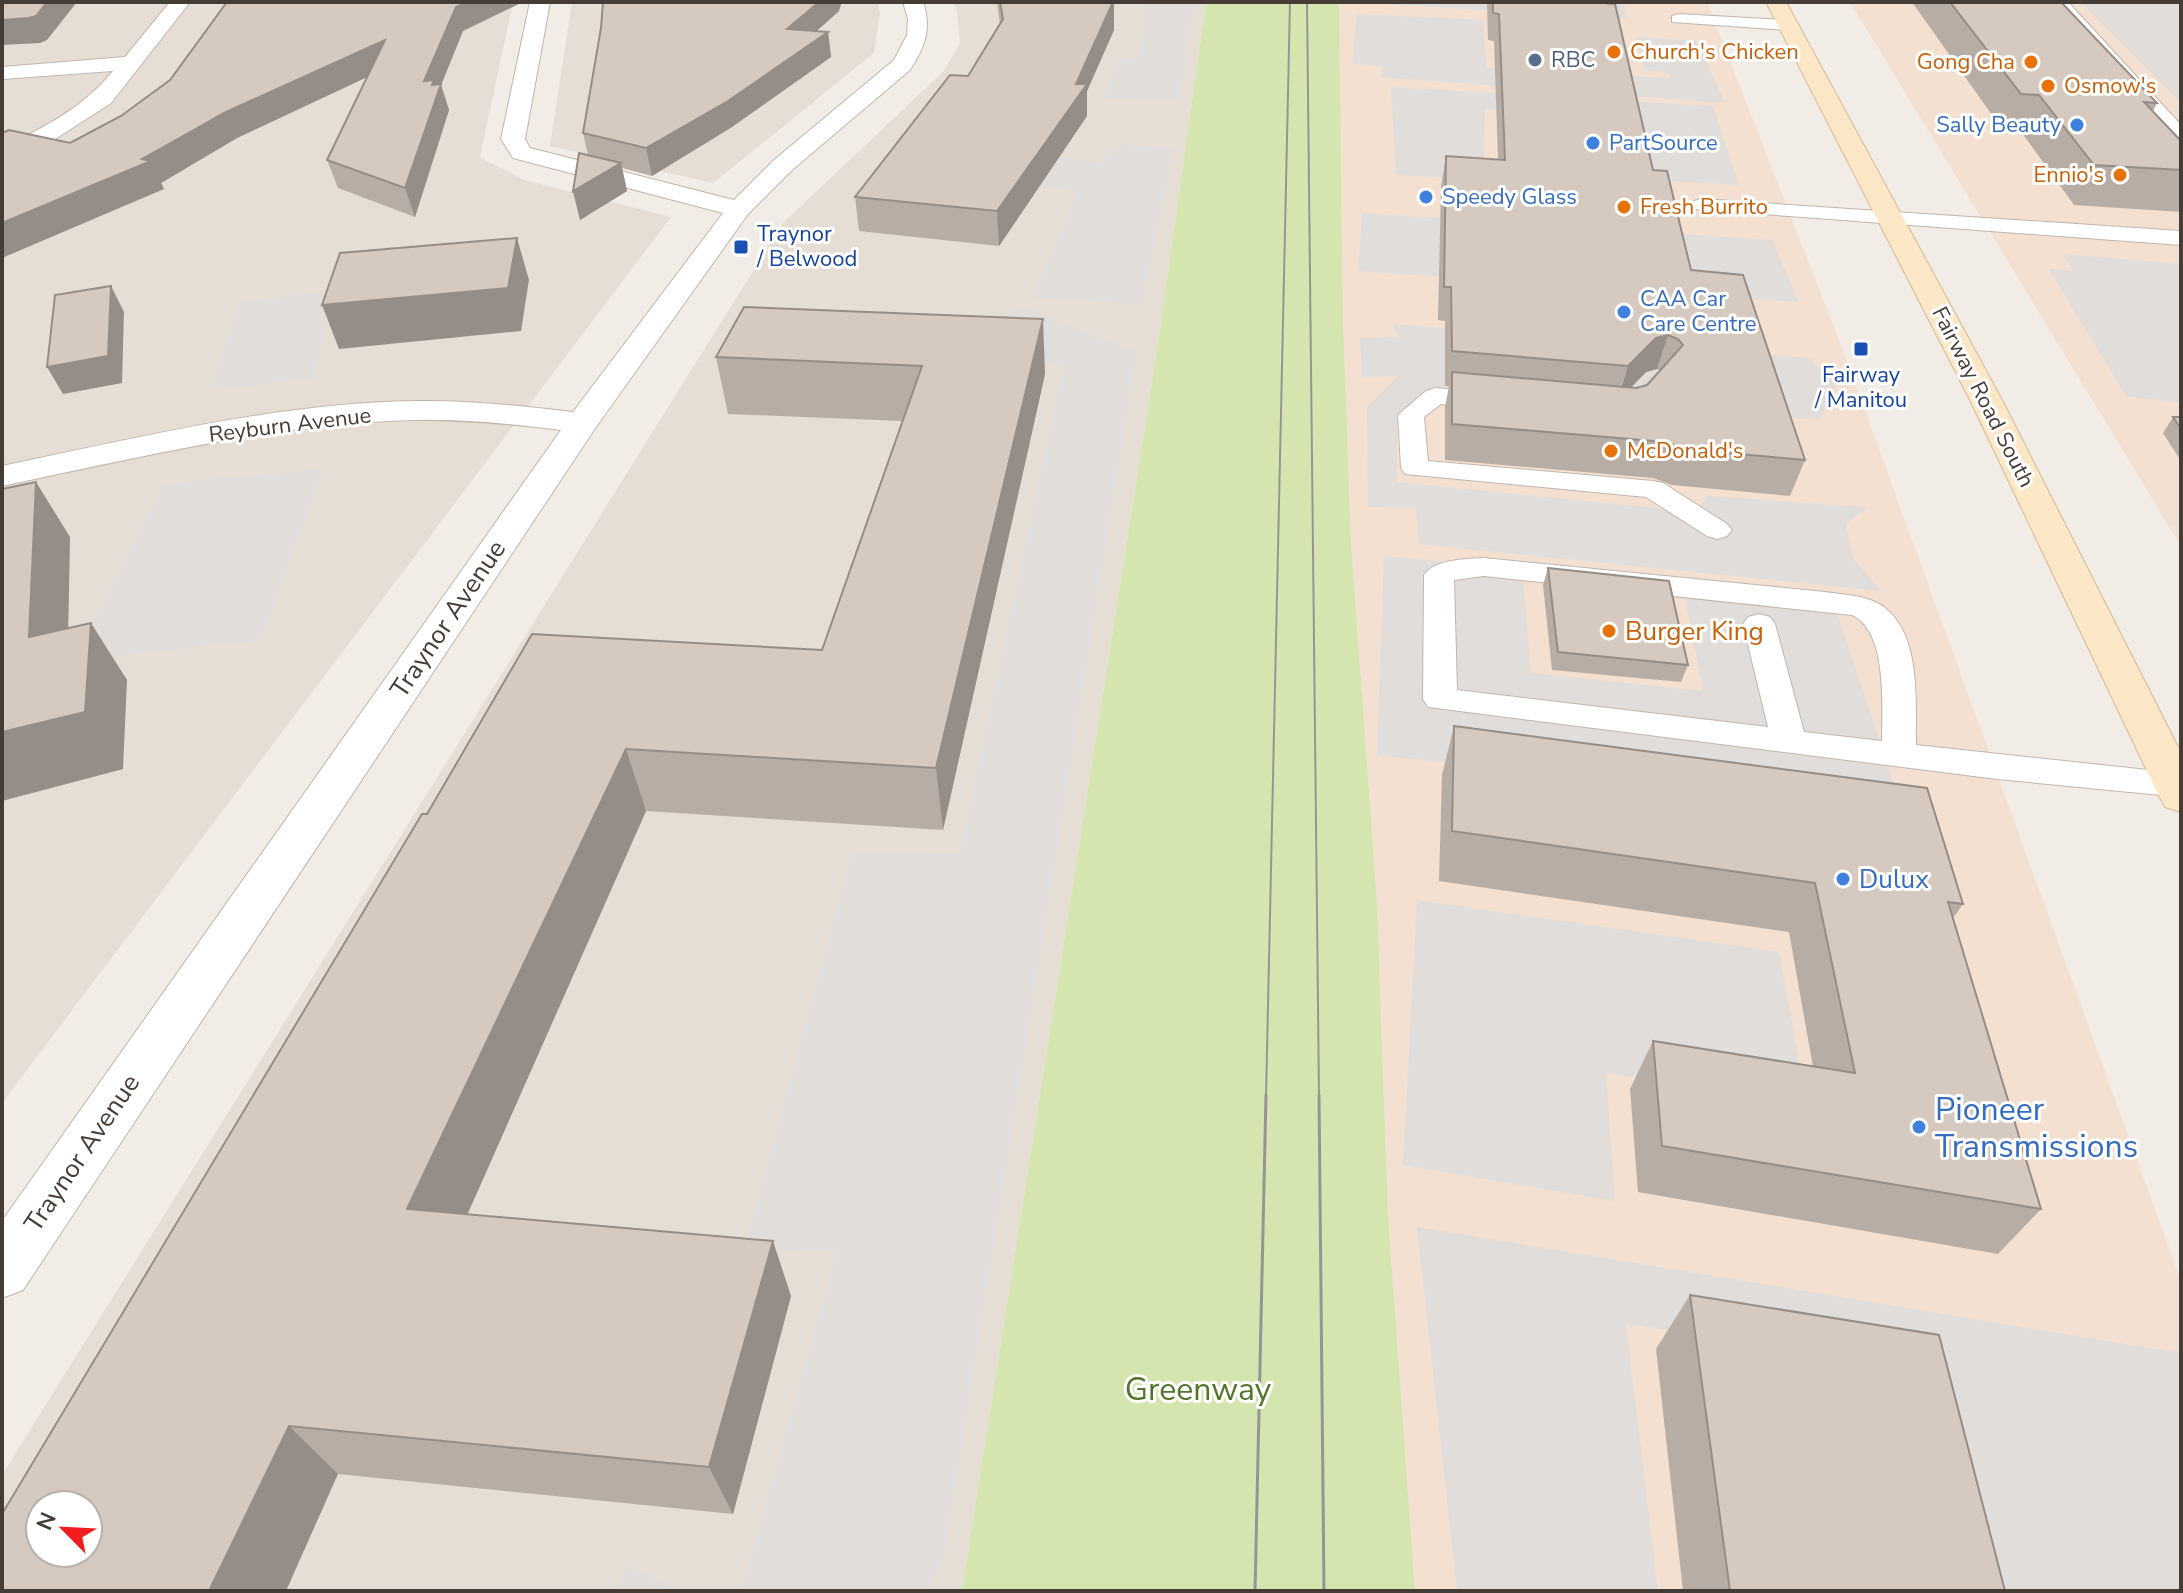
<svg xmlns="http://www.w3.org/2000/svg" width="2183" height="1593" viewBox="0 0 2183 1593" font-family="'Nunito Sans',sans-serif">
<rect width="100%" height="100%" fill="#f2ece6"/>
<g fill="#e6ddd4" fill-rule="evenodd">
<polygon points="2,2 513,2 480,157 524,180 671,217 2,1103"/>
<polygon points="572,2 877,2 880,12 874,53 713,183 550,146"/>
<path d="M953,2H1206L1158,344L962,1591H2V1475L783,223L944,71L960,43L957,12ZM40,1505H88V1553H40Z"/>
</g>
<g fill="#f4e0d1">
<polygon points="1338,2 1707,2 1846,358 2181,1281 2181,1591 1415,1591 1388,1215 1377,902 1351,542 1343,319"/>
<polygon points="1850,2 2181,2 2181,546"/>
</g>
<polygon fill="#d5e5b0" points="1206,2 1338,2 1339,7 1343,319 1351,542 1377,902 1388,1215 1415,1591 962,1591 1158,344"/>
<g fill="#e0dddb">
<polygon points="1145,2 1195,2 1179,100 1104,98 1117,57 1139,57"/>
<polygon points="1351,2 1624,2 1627,19"/>
<polygon points="2081,2 2181,2 2181,102"/>
<polygon points="1357,14 1482,20 1487,68 1668,78 1671,76 1667,73 1645,70 1636,37 1697,41 1725,103 1381,77 1381,66 1352,64"/>
<polygon points="1391,87 1713,106 1739,185 1654,180 1636,119 1485,109 1483,180 1396,175"/>
<polygon points="907,144 1102,162 1119,144 1174,148 1142,305 1032,297 1078,191 874,168"/>
<polygon points="1362,213 1772,240 1799,302 1358,271"/>
<polygon points="2063,254 2181,264 2181,403 2126,396 2049,269 2073,271"/>
<polygon points="335,291 314,378 210,391 240,301"/>
<polygon points="1018,306 1137,352 944,1558 927,1591 741,1591 837,1249 744,1250 852,851 959,854 1063,367 994,340"/>
<polygon points="1393,324 1809,358 1836,385 1819,420 1443,387 1397,421 1397,482 1694,512 1707,496 1867,507 1846,524 1853,558 1881,591 1419,544 1416,508 1368,507 1367,407 1398,376 1362,377 1360,338 1398,337"/>
<polygon points="324,469 261,640 73,661 163,484"/>
<polygon points="1384,556 1522,569 1531,673 1703,691 1685,598 1837,613 1904,814 1377,755"/>
<polygon points="1417,900 1779,952 1807,1105 1606,1073 1615,1201 1403,1165"/>
<polygon points="1417,1227 2180,1353 2181,1591 1972,1591 1913,1364 1626,1324 1658,1591 1457,1591"/>
<polygon points="629,1565 677,1591 613,1591"/>
</g>
<g fill="none" stroke-linecap="round" stroke-linejoin="round">
<defs>
<g id="service">
<polygon points="2051,2 2068,2 2181,125 2181,142 2174,140"/>
<polygon points="1678,14 1786,20 1794,25 1786,30 1672,22 1672,16"/>
<polygon points="1701,199 2181,231 2181,245 1694,209 1691,205 1694,201"/>
<polygon points="1435,388 1496,393 1505,395 1509,401 1505,407 1496,409 1441,404 1424,417 1428,461 1653,481 1663,483 1727,524 1732,530 1727,536 1717,539 1707,536 1646,497 1405,474 1401,468 1398,415 1426,391"/>
<path d="M1484,558L1825,592C1843,595 1870,595 1885,608C1922,637 1915,704 1916,745L2176,773L2181,775V797L1997,779L1428,707L1423,699L1424,575C1435,559 1466,559 1484,558ZM1484,576L1852,615C1888,631 1882,707 1882,741L1804,732L1775,624L1770,617L1759,614L1748,617L1743,624L1768,727L1457,690L1454,580Z"/>
</g>
<g id="minor">
<path d="M170,2H190L111,103L46,145L2,163V147C43,129 85,106 113,71L2,79V67L125,57Z"/>
<path d="M530,2H550L525,139L530,148L734,200L774,160L894,60L907,35L908,19L903,2H923C932,29 925,47 910,70L792,170L748,214L596,427L23,1290L2,1298V1221L561,430C512,424 464,419 415,420C276,423 138,458 2,486V466C138,438 276,403 416,401C469,400 521,406 573,412L723,213L513,158L501,139Z"/>
</g>
<polygon id="secondary" points="1766,2 1786,2 2003,402 2181,753 2181,812 2165,807 2159,796 1971,402"/>
</defs>
<use href="#service" stroke="#c0b6ac" stroke-width="2"/>
<use href="#minor" stroke="#c0b6ac" stroke-width="2"/>
<use href="#secondary" stroke="#d4bb99" stroke-width="2"/>
<use href="#service" fill="#fff" fill-rule="evenodd"/>
<use href="#minor" fill="#fff" fill-rule="evenodd"/>
<use href="#secondary" fill="#fce7c6" fill-rule="evenodd"/>
<g stroke="#959595" stroke-width="2">
<polyline points="1307,2 1319,1097"/>
<polyline points="1266,1097 1290,2"/>
</g>
<g stroke="#959595" stroke-width="3">
<polyline points="1319,1095 1324,1591"/>
<polyline points="1255,1591 1266,1095"/>
</g>
</g>
<g fill="#b8ada4" fill-rule="evenodd">
<polygon points="997,2 1114,2 1114,30 1087,91 1087,116 999,246 859,231 855,197 968,76 1000,24"/>
<path d="M1487,2H1592L1691,270L1805,460L1790,496L1672,485L1653,478L1445,460V407L1449,386H1445V321L1438,320L1441,187L1446,156L1498,160L1494,41L1488,40ZM1657,369L1660,370L1647,385L1636,388L1631,387L1646,372Z"/>
<polygon points="1912,2 2061,2 2157,103 2153,111 2181,141 2181,212 2074,205 2022,133 2004,132"/>
<polygon points="839,11 816,31 828,32 831,57 732,127 652,176 622,168 627,191 580,220 573,191 588,155 583,133"/>
<polygon points="463,31 441,85 449,110 415,217 338,188 327,160 367,77 237,138 161,183 164,189 70,143"/>
<polygon points="744,307 1045,374 943,830 646,811 467,1214 791,1296 733,1514 338,1474 2,1591 427,814 822,650 902,421 728,414 716,357"/>
<polygon points="2173,417 2181,417 2181,461 2163,433"/>
<polygon points="1548,568 1688,665 1681,682 1552,670 1543,585"/>
<polygon points="1454,726 1963,904 1953,918 2041,1209 1998,1254 1638,1192 1630,1089 1653,1041 1813,1067 1789,932 1439,881 1442,775"/>
<polygon points="1690,1295 2005,1591 1683,1591 1656,1349"/>
</g>
<g fill="#968d86">
<polygon points="47,2 77,2 47,40 40,43 2,45 2,20"/>
<polygon points="468,2 523,2 463,31 441,85 449,110 415,217 405,188 424,81 456,7"/>
<polygon points="819,2 842,2 839,11 791,54 787,29"/>
<polygon points="1114,2 1114,30 1087,91 1087,116 999,246 997,211"/>
<polygon points="828,32 831,57 732,127 652,176 646,148"/>
<polygon points="385,40 393,65 237,138 161,183 164,189 2,258 2,223 226,112"/>
<polygon points="621,163 627,191 580,220 573,191"/>
<polygon points="517,238 529,280 521,331 339,349 322,305"/>
<polygon points="111,286 124,312 122,383 63,394 47,367"/>
<polygon points="1043,319 1045,374 943,830 936,768"/>
<polygon points="1668,335 1657,369 1646,372 1618,401 1628,366 1656,338"/>
<polygon points="36,482 70,537 67,694 29,637"/>
<polygon points="91,623 127,680 123,769 2,801 2,732"/>
<polygon points="626,749 646,811 445,1265 407,1209"/>
<polygon points="773,1241 791,1296 733,1514 709,1467"/>
<polygon points="289,1426 338,1474 286,1591 209,1591"/>
</g>
<g fill="#d6c9bf" stroke="#968d86" stroke-width="2" fill-rule="evenodd">
<polygon points="2,2 47,2 36,16 29,18 2,20"/>
<polygon points="227,2 468,2 456,7 424,81 434,80 432,85 441,84 405,188 327,160 385,40 226,112 142,159 151,161 2,223 2,133 9,130 70,143 121,116 170,80"/>
<polygon points="603,2 819,2 787,29 828,32 728,101 646,148 583,133 601,28"/>
<polygon points="1000,2 1113,2 1076,84 1087,84 997,211 855,197 950,75 968,76 1003,19"/>
<polygon points="1493,2 1592,2 1615,4 1653,170 1667,171 1691,270 1743,275 1805,460 1685,449 1665,442 1452,424 1452,372 1636,388 1647,385 1683,345 1678,339 1668,335 1656,338 1628,366 1452,351 1451,287 1444,287 1446,156 1505,160 1499,14 1493,13"/>
<polygon points="1950,2 2061,2 2157,103 2144,102 2181,141 2181,170 2094,165 2039,95 2021,94"/>
<polygon points="579,153 621,163 573,191"/>
<polygon points="517,238 508,288 322,305 340,253"/>
<polygon points="111,286 108,356 47,367 55,295"/>
<path d="M744,307L1043,319L936,768L626,749L407,1209L773,1241L709,1467L289,1426L209,1591H2V1514L422,814H427L532,634L822,650L922,366L716,357ZM40,1505H88V1553H40Z"/>
<polygon points="2173,417 2181,417 2181,429"/>
<polygon points="36,482 29,637 91,623 85,712 2,732 2,489"/>
<polygon points="1548,568 1669,581 1688,665 1558,652"/>
<polygon points="1454,726 1927,788 1963,904 1948,902 2041,1209 1662,1146 1653,1041 1855,1073 1815,883 1452,831"/>
<polygon points="1690,1295 1939,1335 2005,1591 1730,1591"/>
</g>
<g fill="#e8710a" stroke="#fff" stroke-width="3">
<circle cx="1614" cy="52" r="8"/>
<circle cx="2031" cy="62" r="8"/>
<circle cx="2048" cy="86" r="8"/>
<circle cx="2120" cy="175" r="8"/>
<circle cx="1624" cy="207" r="8"/>
<circle cx="1611" cy="451" r="8"/>
<circle cx="1609" cy="631" r="8"/>
</g>
<circle fill="#5c6f8a" stroke="#fff" stroke-width="3" cx="1535" cy="60" r="8"/>
<g fill="#3f7fe0" stroke="#fff" stroke-width="3">
<circle cx="2077" cy="125" r="8"/>
<circle cx="1593" cy="143" r="8"/>
<circle cx="1426" cy="197" r="8"/>
<circle cx="1624" cy="312" r="8"/>
<circle cx="1843" cy="879" r="8"/>
<circle cx="1919" cy="1127" r="8"/>
</g>
<g fill="#1a4fb4" stroke="#fff" stroke-width="3">
<rect x="733" y="239" width="16" height="16" rx="4"/>
<rect x="1853" y="341" width="16" height="16" rx="4"/>
</g>
<g text-anchor="middle" dominant-baseline="central" stroke-width="6" stroke-linejoin="round" paint-order="stroke">
<g font-size="22" fill="#c56008" stroke="#fff" text-anchor="start">
<text x="1630" y="52">Church's Chicken</text>
<text x="2015" y="62" text-anchor="end">Gong Cha</text>
<text x="2064" y="86">Osmow's</text>
<text x="2104" y="175" text-anchor="end">Ennio's</text>
<text x="1640" y="207">Fresh Burrito</text>
<text x="1627" y="451">McDonald's</text>
</g>
<g font-size="22" fill="#4e5e75" stroke="#fff" text-anchor="start">
<text x="1551" y="60">RBC</text>
</g>
<g font-size="22" fill="#366cbe" stroke="#fff" text-anchor="start">
<text x="2061" y="125" text-anchor="end">Sally Beauty</text>
<text x="1609" y="143">PartSource</text>
<text x="1442" y="197">Speedy Glass</text>
<text x="1640" y="299">CAA Car<tspan x="1640" dy="25">Care Centre</tspan></text>
</g>
<g font-size="22" fill="#164399" stroke="#fff" text-anchor="start">
<text x="757" y="234">Traynor<tspan x="757" dy="25">/ Belwood</tspan></text>
<text x="1861" y="375" text-anchor="middle">Fairway<tspan x="1861" dy="25">/ Manitou</tspan></text>
</g>
<g font-size="22" fill="#453c35" stroke="#fff">
<text transform="translate(1983 397) rotate(63)">Fairway Road South</text>
<text transform="translate(290 425) rotate(-7)">Reyburn Avenue</text>
</g>
<g font-size="26" fill="#453c35" stroke="#fff">
<text transform="translate(448 619) rotate(-56)">Traynor Avenue</text>
<text transform="translate(82 1153) rotate(-56)">Traynor Avenue</text>
</g>
<g font-size="26" fill="#c56008" stroke="#fff" text-anchor="start">
<text x="1625" y="631">Burger King</text>
</g>
<g font-size="26" fill="#366cbe" stroke="#fff" text-anchor="start">
<text x="1859" y="879">Dulux</text>
</g>
<g font-size="32" fill="#366cbe" stroke="#fff" text-anchor="start">
<text x="1935" y="1109">Pioneer<tspan x="1935" dy="37">Transmissions</tspan></text>
</g>
<g font-size="32" fill="#52742b" stroke="#fff">
<text x="1198" y="1389">Greenway</text>
</g>
</g>
<rect width="2183" height="1593" fill="none" stroke="#453c35" stroke-width="8"/>
<g transform="translate(64 1529) rotate(294)"><circle r="38" fill="#ffffff" stroke="#b5b1ae" stroke-width="2"/>
<path d="M0-6L14 30L0 20L-14 30Z" fill="#f11d1f"/>
<text y="-12" font-size="22" font-weight="bold" text-anchor="middle" fill="#453c35">N</text>
</g>
</svg>
